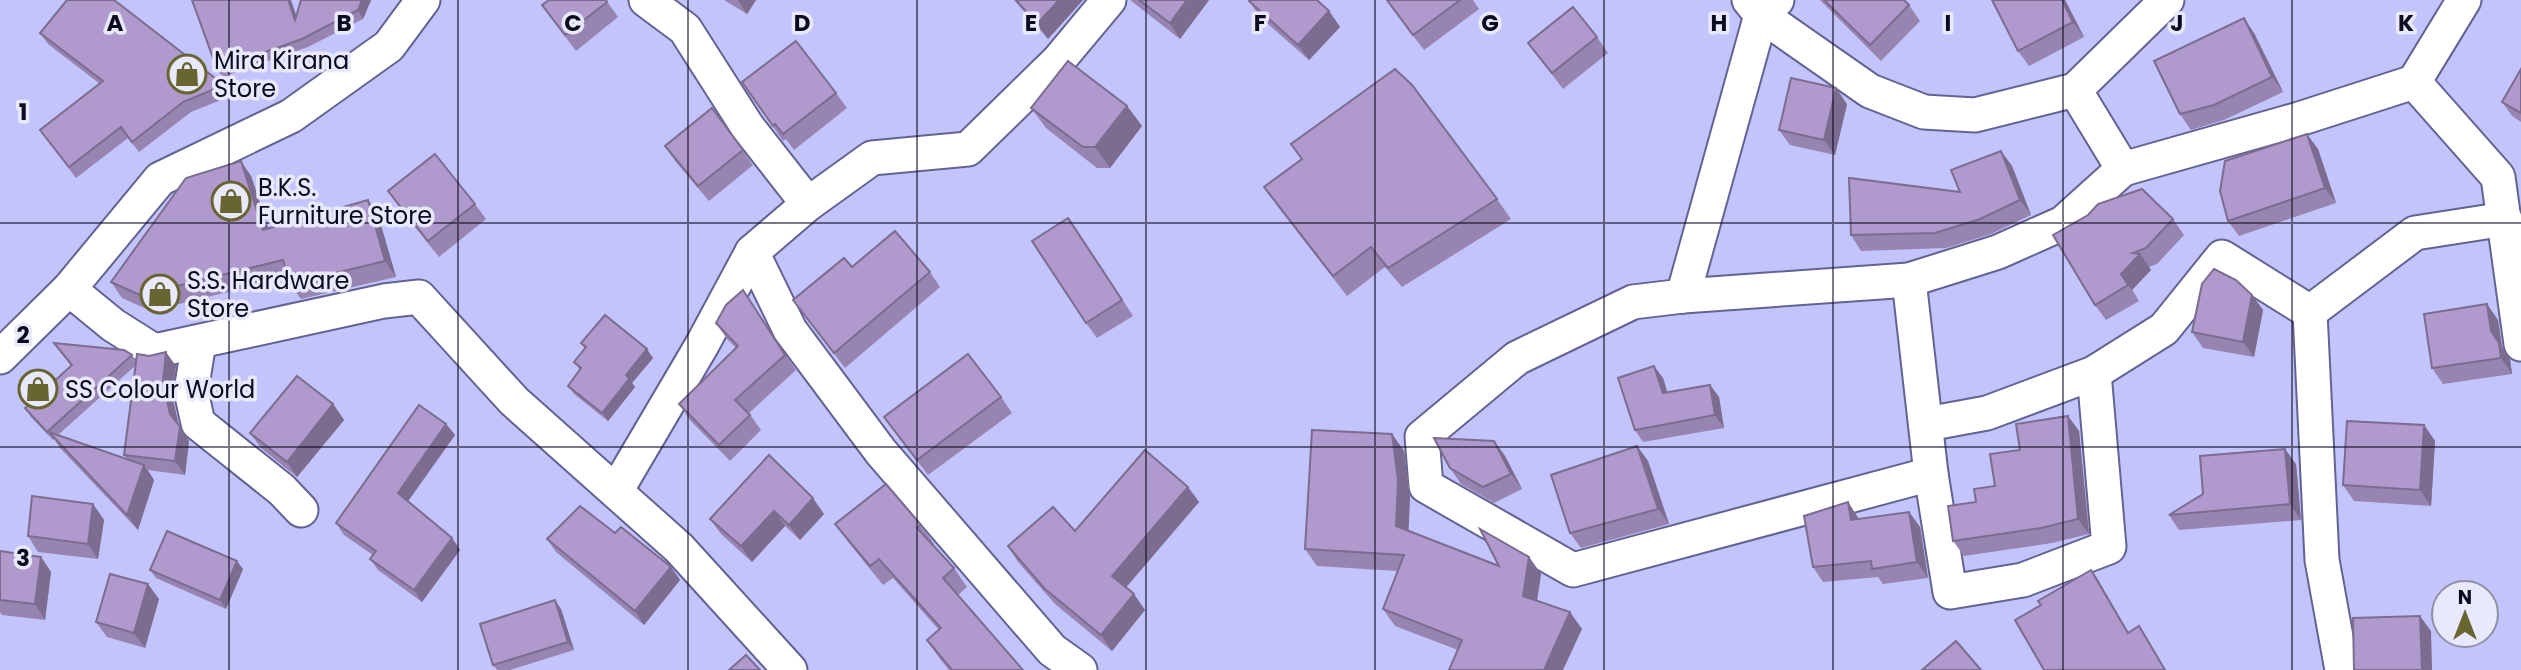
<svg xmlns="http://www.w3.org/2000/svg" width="2521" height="670" viewBox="0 0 2521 670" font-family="Poppins,sans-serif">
<rect width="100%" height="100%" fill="#c3c4fb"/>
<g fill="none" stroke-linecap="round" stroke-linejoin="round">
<defs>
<g id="street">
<polyline points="646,0 685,29 747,126 808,204 872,158 968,149 1058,61 1109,0"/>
<polyline points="1749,0 1761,15 1870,91 1924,112 1975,115 2075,90 2167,0"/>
<polyline points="1777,0 1761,15 1683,296 1633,302 1517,358 1422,437 1426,486 1573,570 1931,474 1909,280"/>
<polyline points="2414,82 2464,0"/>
<polyline points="2075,90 2123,169 2296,120 2414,82 2498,177 2521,344"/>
<polyline points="752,252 790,330 881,452 1052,650 1080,670"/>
<polyline points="69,289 113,325 154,351 384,301 419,297 514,401 679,548 790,670"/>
<polyline points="1683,296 1909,280 1998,252 2063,223 2123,169"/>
<polyline points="2310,312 2322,560 2342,670"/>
<polyline points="199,342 191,391 198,423 282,490 301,510"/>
<polyline points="0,357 69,289 160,179 291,116 389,46 423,0"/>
<polyline points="1927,424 1987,413 2094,373 2164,329 2222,257 2310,312 2415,233 2505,219"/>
<polyline points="1931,474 1950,592 2023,580 2109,547 2094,373"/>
<polyline points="616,491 702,345 752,252 808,204"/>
</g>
</defs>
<use href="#street" stroke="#636393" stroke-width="37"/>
<use href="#street" stroke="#fff" stroke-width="33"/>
</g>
<g fill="#9784b0" fill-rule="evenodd">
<polygon points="301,0 371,0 363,19 308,47 223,77 217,69 297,16"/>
<polygon points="606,0 618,17 576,51 542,5"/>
<polygon points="724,0 756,0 747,14"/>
<polygon points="1014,0 1083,0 1048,39"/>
<polygon points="1130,0 1209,0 1180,39"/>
<polygon points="1386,0 1473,0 1479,9 1424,50"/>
<polygon points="1820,0 1904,0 1909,5 1920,21 1881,61"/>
<polygon points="2065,0 2084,37 2029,66 2018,51"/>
<polygon points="1249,1 1329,11 1340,27 1309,60 1260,17"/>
<polygon points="40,33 224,85 231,96 191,112 139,152 128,138 76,178 40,130 100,84 48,44"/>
<polygon points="2254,33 2283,92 2224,120 2191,130 2180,114"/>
<polygon points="1597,37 1608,53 1563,89 1528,43"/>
<polygon points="2521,69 2521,122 2512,116 2502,102"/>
<polygon points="742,82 836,93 847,108 794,150 786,139 783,141"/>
<polygon points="1847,104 1835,155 1790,145 1779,130"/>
<polygon points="1127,106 1142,126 1110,168 1097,168 1046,128 1031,108"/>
<polygon points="712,108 753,165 709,201 676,162 665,146"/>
<polygon points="1291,144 1497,199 1511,219 1402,287 1385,267 1347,296 1278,207 1264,187 1301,159"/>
<polygon points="2318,149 2336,203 2239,236 2228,221"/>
<polygon points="2001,151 2012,166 2031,215 1991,234 1946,248 1861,251 1851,235 1960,192"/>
<polygon points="251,176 268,228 368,200 378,215 396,277 301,299 290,284 288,277 151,311 122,298 111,282"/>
<polygon points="388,191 475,204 486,219 439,257 399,207"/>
<polygon points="2173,219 2184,235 2157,264 2149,267 2151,270 2132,290 2139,301 2106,320 2095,305 2053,235"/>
<polygon points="1079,233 1133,316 1097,338 1086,323"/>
<polygon points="852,267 930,272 940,287 845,368 793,300"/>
<polygon points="2252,295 2263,310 2254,357 2203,348 2192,332"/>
<polygon points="753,306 796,370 749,413 761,430 730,461 690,420 679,404 736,348 727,339 716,323"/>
<polygon points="2498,320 2502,347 2510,359 2512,374 2443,384 2432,368"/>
<path d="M54,343L132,355L136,361L176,366L172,395L179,426L189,441L185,475L148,470L154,480L138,530L60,448L54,439L53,440L31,417L25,408L71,366ZM136,365L124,455L127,459L58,435Z"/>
<polygon points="581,343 653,358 632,383 635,387 608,421 574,394 568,386 580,370 574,362 585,349"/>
<polygon points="1663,378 1667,392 1710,385 1719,397 1724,428 1643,442 1635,430"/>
<polygon points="1001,397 1012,413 928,475 884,417"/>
<polygon points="333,404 344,420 297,477 261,448 250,433"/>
<polygon points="2068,416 2079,431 2089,534 2052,543 1964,556 1953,541 1976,502 1995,486 2020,450"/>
<polygon points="446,424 455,435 408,501 452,538 460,550 422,602 378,570 370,559 373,555 344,535 336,523"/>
<polygon points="2424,425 2435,441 2431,506 2354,501 2343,485"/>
<polygon points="1392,434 1404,451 1410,497 1408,531 1499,566 1529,557 1541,574 1537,601 1582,629 1458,650 1395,626 1383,609 1397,571 1317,566 1305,549"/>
<polygon points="1494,441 1505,456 1522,489 1494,503 1461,484 1450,468"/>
<polygon points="1637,446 1648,461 1669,524 1581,548 1570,533"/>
<polygon points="769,455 824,514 800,540 785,526 752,562 721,534 710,519"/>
<polygon points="2296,464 2301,520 2179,530 2169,515"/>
<polygon points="1188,487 1199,502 1126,587 1145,610 1112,651 1055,604 1018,562 1008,546 1075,531"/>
<polygon points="1848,502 1859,519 1909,512 1920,527 1928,578 1883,584 1878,577 1823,582 1813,567"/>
<polygon points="93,504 104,520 98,559 38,552 28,536"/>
<polygon points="835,524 921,525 934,544 933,545 954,568 967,587 958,595 1023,670 949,670 940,659 927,640 939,630 893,578 883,585 849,543"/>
<polygon points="547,539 671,567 680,580 644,625 556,552"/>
<polygon points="0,551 41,557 51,572 45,620 2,615 0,612"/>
<polygon points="243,569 226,609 156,578 150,570"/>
<polygon points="159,599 145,648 107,637 96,622"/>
<polygon points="561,609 574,650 510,670 497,670 493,665"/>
</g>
<g fill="#7b6c90">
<polygon points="288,0 291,0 301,29 295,20"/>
<polygon points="362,0 371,0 363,19 358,10"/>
<polygon points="738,0 756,0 747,14"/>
<polygon points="1059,0 1083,0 1048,39 1037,24"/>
<polygon points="1187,0 1209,0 1180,39 1170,23"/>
<polygon points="2062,0 2065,0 2084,37 2073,22"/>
<polygon points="1329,11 1340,27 1309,60 1298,45"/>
<polygon points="2244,18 2254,33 2283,92 2272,77"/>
<polygon points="1836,88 1847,104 1835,155 1824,140"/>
<polygon points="1127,106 1142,126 1110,168 1095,147"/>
<polygon points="2307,134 2318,149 2336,203 2325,188"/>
<polygon points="2001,151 2012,166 2031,215 2020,200"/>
<polygon points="241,161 251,176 274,245 263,230"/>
<polygon points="368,200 378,215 396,277 385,261"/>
<polygon points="2140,254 2151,270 2132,290 2139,301 2121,274"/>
<polygon points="2252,295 2263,310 2254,357 2243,342"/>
<polygon points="2487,304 2498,320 2502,347 2510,359 2512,374 2501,358 2491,331"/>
<polygon points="647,349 653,358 632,383 635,387 608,421 602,413 626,375"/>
<polygon points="166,352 176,366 172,395 179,427 170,414 163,382"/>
<polygon points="1654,366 1663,378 1671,405 1663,393"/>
<polygon points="1710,385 1719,397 1724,428 1715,415"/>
<polygon points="333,404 344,420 297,477 287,462"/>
<polygon points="2068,416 2079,431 2089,534 2078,519"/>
<polygon points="446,424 455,435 406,504 398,493"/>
<polygon points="2424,425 2435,441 2431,506 2420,490"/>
<polygon points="180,427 189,441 185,475 175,461"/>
<polygon points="1392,434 1404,451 1410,497 1408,543 1396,526"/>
<polygon points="1494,441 1505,456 1522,489 1511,474"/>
<polygon points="1637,446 1648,461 1669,524 1658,509"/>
<polygon points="2285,449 2296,464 2301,520 2290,504"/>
<polygon points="144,465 154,480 138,530 127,515"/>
<polygon points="1188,487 1199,502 1123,591 1112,576"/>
<polygon points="813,498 824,514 800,540 789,525"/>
<polygon points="1848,502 1858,518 1862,536 1851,520"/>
<polygon points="93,504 104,520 98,559 88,544"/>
<polygon points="774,511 785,526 752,562 741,546"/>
<polygon points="1909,512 1920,527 1928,578 1917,562"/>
<polygon points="452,538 460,550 422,602 414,590"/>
<polygon points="41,557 51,572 45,620 35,604"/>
<polygon points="1529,557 1541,574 1535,613 1523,596"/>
<polygon points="237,561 243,569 226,609 220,600"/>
<polygon points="671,567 680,580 644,625 635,611"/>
<polygon points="2091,570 2097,578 2133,641 2128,633"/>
<polygon points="148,584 159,599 145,648 134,633"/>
<polygon points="1134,594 1145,610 1112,651 1101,635"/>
<polygon points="555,600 561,609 574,650 568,642"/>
<polygon points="1570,612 1582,629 1563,670 1544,670"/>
<polygon points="2420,616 2431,631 2432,670 2422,670"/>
</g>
<g fill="#b09acd" stroke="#7b6c90" stroke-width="2">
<polygon points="67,0 114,0 224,85 183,102 132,142 121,127 69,167 40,130 103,81 40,33"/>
<polygon points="192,0 288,0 295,20 301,0 362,0 358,10 302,39 217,69"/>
<polygon points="549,0 606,0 607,2 565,35 542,5"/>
<polygon points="1016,0 1059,0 1037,24"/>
<polygon points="1139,0 1187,0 1170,23"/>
<polygon points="1250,0 1317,0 1329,11 1298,45 1249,1"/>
<polygon points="1387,0 1460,0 1413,35"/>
<polygon points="1824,0 1904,0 1909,5 1870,45"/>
<polygon points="1992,0 2062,0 2073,22 2018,51"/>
<polygon points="1573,7 1597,37 1552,73 1528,43"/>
<polygon points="2244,18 2272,77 2214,105 2180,114 2154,61"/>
<polygon points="796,41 836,93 783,134 775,124 773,126 742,82"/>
<polygon points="1068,61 1127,106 1095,147 1083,147 1031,108"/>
<polygon points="1395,69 1412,85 1497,199 1388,268 1371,247 1333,276 1264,187 1302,159 1291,144"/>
<polygon points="2521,69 2521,113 2502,102"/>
<polygon points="1791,78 1836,88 1824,140 1779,130"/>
<polygon points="712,108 743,150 698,186 665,146"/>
<polygon points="2307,134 2325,188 2228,221 2220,191 2225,161"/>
<polygon points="2001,151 2020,200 1980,219 1935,233 1851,235 1849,178 1960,192 1951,170"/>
<polygon points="435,154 475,204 428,241 388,191"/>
<polygon points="241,161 263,230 368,200 385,261 290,284 283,260 140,295 111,282 186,178"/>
<polygon points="2142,189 2173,219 2146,248 2133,253 2140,254 2121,274 2128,285 2095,305 2053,235 2088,215 2098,204"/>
<polygon points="1068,218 1122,300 1086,323 1032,241"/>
<polygon points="895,231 930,272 834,353 793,300 844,258 852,267"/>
<polygon points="2214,269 2236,280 2252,295 2243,342 2192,332 2202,284"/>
<polygon points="743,290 785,355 735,400 750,415 719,445 679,404 738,346 716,323 726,305"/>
<polygon points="2487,304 2491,331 2499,343 2501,358 2432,368 2424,314"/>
<polygon points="605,315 647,349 626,375 629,379 602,413 568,386 581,368 574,362 586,347 581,343"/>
<polygon points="54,343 124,350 132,355 47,432 25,408 72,365"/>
<polygon points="166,352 163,382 170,414 180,427 175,461 124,455 137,354 149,356"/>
<polygon points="968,354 1001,397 917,460 884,417"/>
<polygon points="1654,366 1663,393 1710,385 1715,415 1635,430 1618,378"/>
<polygon points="297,376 333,404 287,462 250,433"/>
<polygon points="419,405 446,424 398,493 452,538 414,590 370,559 376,551 336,523"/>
<polygon points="2068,416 2078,519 2041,528 1953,541 1948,506 1976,502 1974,489 1995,486 1990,454 2020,450 2016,424"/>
<polygon points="2347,421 2424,425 2420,490 2343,485"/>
<polygon points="1312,430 1392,434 1398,480 1396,526 1499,566 1480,529 1529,557 1523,596 1570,612 1544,670 1449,670 1462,640 1383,609 1404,555 1305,549"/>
<polygon points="49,432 144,465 127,515"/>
<polygon points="1434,438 1494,441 1511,474 1483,487 1450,468"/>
<polygon points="1637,446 1658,509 1570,533 1551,475"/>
<polygon points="2285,449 2290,504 2169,515 2203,494 2200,456"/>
<polygon points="1145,450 1188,487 1112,576 1134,594 1101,635 1045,589 1008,546 1053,507 1075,531"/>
<polygon points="769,455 813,498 789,525 774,511 741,546 710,519"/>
<polygon points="886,484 921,525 917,528 954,568 943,578 1023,670 952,670 927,640 941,628 879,559 870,566 835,524"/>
<polygon points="32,496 93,504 88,544 28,536"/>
<polygon points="1848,502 1851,520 1909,512 1917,562 1872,569 1871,561 1813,567 1804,516"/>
<polygon points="580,506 615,533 621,527 671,567 635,611 547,539"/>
<polygon points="167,531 237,561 220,600 150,570"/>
<polygon points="0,551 41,557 35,604 0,600"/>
<polygon points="2091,570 2128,633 2139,626 2165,670 2044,670 2015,620 2041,605 2038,601"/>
<polygon points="110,574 148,584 134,633 96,622"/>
<polygon points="555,600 568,642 493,665 480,624"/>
<polygon points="2420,616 2422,670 2354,670 2353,618"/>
<polygon points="1956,641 1981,670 1922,670"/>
<polygon points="746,655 760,670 729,670"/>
</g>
<path fill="none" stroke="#0c0b1d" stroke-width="2" stroke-opacity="0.55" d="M229,0V670M458,0V670M688,0V670M917,0V670M1146,0V670M1375,0V670M1604,0V670M1833,0V670M2063,0V670M2292,0V670M0,223H2521M0,447H2521"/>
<defs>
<symbol id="shop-ring" viewBox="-11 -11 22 22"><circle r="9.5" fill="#e8e8ff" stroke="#696531" stroke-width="1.5"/><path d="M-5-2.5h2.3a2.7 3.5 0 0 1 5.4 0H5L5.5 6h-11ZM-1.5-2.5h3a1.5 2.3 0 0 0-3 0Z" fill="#696531"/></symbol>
</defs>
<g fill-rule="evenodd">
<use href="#shop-ring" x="165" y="52" width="44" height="44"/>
<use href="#shop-ring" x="209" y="179" width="44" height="44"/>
<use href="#shop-ring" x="138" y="272" width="44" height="44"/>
<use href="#shop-ring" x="16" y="367" width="44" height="44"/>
</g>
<g text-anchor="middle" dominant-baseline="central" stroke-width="7" stroke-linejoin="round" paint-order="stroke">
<g font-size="24" fill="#0c0b1d" stroke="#e8e8ff" text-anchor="start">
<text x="214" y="60">Mira Kirana<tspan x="214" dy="28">Store</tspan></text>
<text x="258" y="187">B.K.S.<tspan x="258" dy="28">Furniture Store</tspan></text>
<text x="187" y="280">S.S. Hardware<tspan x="187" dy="28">Store</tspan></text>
<text x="65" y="389">SS Colour World</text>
</g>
</g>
<g font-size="23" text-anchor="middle" font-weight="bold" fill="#0c0b1d" stroke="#e8e8ff" stroke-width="7" stroke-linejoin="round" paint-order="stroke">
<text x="115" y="31">A</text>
<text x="344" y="31">B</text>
<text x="573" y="31">C</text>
<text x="802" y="31">D</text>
<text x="1031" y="31">E</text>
<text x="1260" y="31">F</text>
<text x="1490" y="31">G</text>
<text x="1719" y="31">H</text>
<text x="1948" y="31">I</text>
<text x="2177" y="31">J</text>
<text x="2406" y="31">K</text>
<text x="23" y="120">1</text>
<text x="23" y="343">2</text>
<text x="23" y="566">3</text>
</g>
<g transform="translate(2465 614)"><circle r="33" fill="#e8e8ff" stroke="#9090a5" stroke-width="2"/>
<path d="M0-5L12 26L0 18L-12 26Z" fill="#696531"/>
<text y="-10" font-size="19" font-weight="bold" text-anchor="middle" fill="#0c0b1d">N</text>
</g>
</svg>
